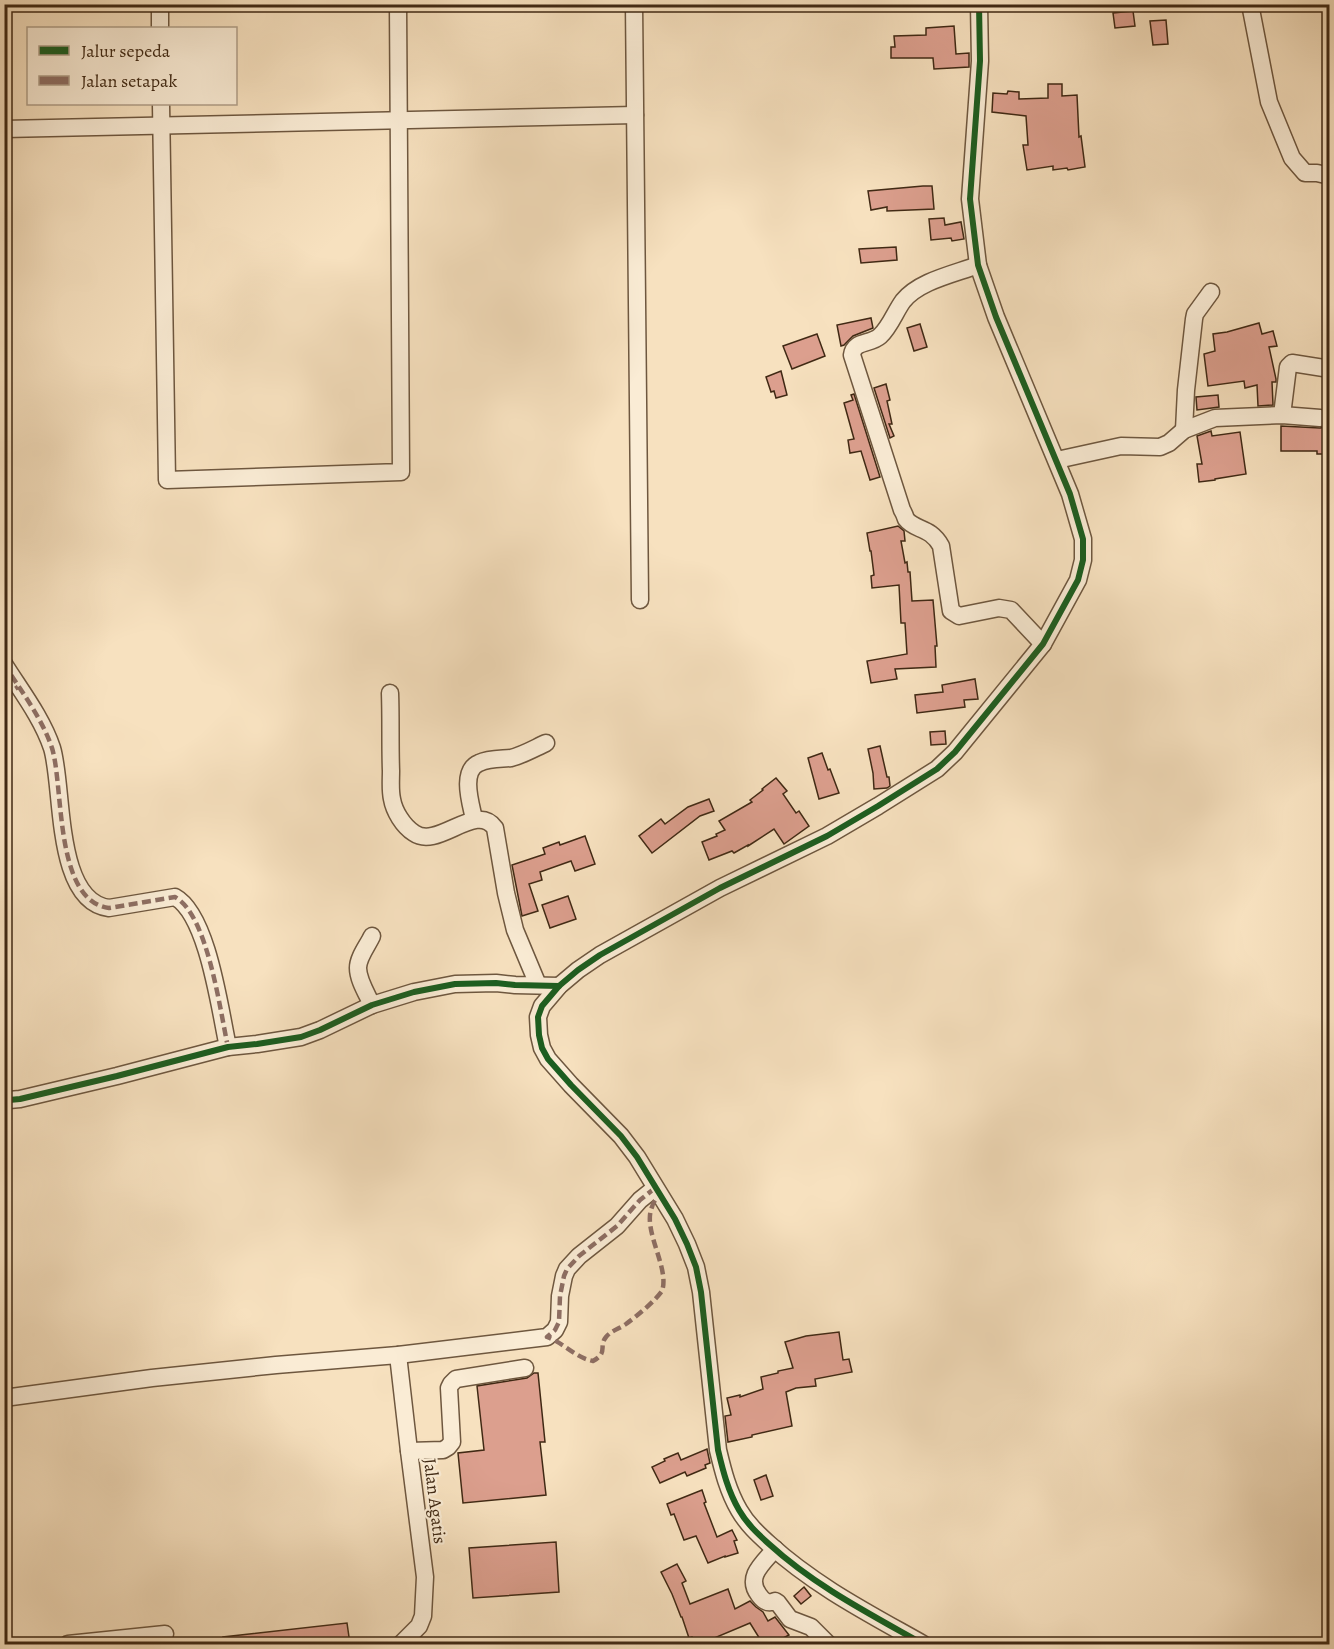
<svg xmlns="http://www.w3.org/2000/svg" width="1334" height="1649" viewBox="0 0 1334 1649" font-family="Alegreya,serif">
<rect width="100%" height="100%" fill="#f7e1bf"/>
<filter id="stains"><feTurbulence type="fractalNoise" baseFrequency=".00333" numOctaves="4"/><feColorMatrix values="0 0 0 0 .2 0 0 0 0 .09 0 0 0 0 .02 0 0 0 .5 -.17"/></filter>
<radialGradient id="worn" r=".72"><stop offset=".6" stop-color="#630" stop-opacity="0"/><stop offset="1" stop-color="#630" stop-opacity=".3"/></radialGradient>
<g fill="#dc9f8e" stroke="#402914" stroke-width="1.5">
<polygon points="1133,11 1135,26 1115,28 1113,13"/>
<polygon points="1166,20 1168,44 1153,45 1150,21"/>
<polygon points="954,26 956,54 969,53 969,67 934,69 933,58 891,58 891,47 895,47 894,36 926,35 926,28"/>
<polygon points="1048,84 1062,84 1062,96 1077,95 1079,137 1081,136 1085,167 1068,170 1067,168 1053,170 1053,166 1027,170 1023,145 1028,145 1026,116 992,112 993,93 1007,94 1008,91 1019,92 1019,99 1048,98"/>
<polygon points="923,186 932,186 934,209 887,211 887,207 871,210 868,191"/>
<polygon points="944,218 945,225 961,222 964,239 952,241 951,238 931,240 929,219"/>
<polygon points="896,247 897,260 861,263 859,249"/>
<polygon points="871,318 873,328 853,336 844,345 841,346 837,325"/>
<polygon points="1259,323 1262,334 1273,331 1277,346 1269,347 1276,379 1276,382 1272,382 1273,405 1258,406 1257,385 1245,388 1244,381 1208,386 1204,354 1215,351 1213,334 1227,332"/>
<polygon points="920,324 927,347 914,351 907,328"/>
<polygon points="817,334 825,356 792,369 783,346"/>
<polygon points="781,371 787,395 776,398 774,391 771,392 766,377"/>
<polygon points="886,384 890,400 887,401 892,424 889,424 894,436 890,438 874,388"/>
<polygon points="854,394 880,477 870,480 861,451 850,453 848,440 854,439 844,403 853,400 851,395"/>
<polygon points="1218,395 1219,407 1197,410 1196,397"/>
<polygon points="1329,422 1329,454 1317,454 1317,451 1281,451 1281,426 1320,428 1325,427"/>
<polygon points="1211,431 1212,436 1240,432 1246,474 1215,479 1215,480 1199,482 1197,464 1202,464 1197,436"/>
<polygon points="898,526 904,531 905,541 901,541 905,563 907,562 908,572 910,572 912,601 933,600 937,646 935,646 936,667 895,669 897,679 871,683 867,661 907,654 905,623 901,623 899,585 872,588 871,576 874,575 871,551 870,551 867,533"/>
<polygon points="975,679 978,699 964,700 965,707 917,713 915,695 943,692 942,685"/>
<polygon points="945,731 946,744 931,745 930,732"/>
<polygon points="880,746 887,777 889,777 890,786 887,788 874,789 873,773 868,749"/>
<polygon points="822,753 828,770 830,769 839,793 819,799 808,758"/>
<polygon points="776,778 787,791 783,794 796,813 799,811 809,826 784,844 774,829 748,846 748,845 734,853 732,851 709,860 702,842 717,836 716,834 725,830 719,821 752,802 750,800 763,790 762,789"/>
<polygon points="709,799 714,811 700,816 652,853 639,836 661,819 665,824 688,807"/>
<polygon points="585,836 595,864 575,871 571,861 540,872 542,880 529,884 538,911 522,916 512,865 545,854 543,848 559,842 560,845"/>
<polygon points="568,896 576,919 550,928 542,905"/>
<polygon points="839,1332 843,1360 849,1359 852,1372 815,1379 816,1386 796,1388 786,1392 792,1426 752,1435 752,1437 728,1442 725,1416 731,1415 727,1398 740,1395 740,1397 763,1389 761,1377 778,1373 778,1371 793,1368 785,1342 806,1336"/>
<polygon points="534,1373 538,1373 545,1442 540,1442 546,1495 463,1503 458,1453 484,1450 477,1386 527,1378"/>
<polygon points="707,1449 710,1463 705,1465 706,1468 687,1476 685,1472 660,1483 652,1467 665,1461 664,1459 678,1453 681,1460"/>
<polygon points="766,1475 773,1496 761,1500 754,1480"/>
<polygon points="702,1490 706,1502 704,1503 717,1537 732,1530 737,1540 734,1541 738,1553 725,1557 725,1556 708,1563 696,1536 684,1540 674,1514 671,1515 667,1504"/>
<polygon points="556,1542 559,1592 473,1598 469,1548"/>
<polygon points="677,1564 686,1581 682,1583 690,1604 728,1589 735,1609 750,1601 756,1607 763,1612 768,1621 775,1617 789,1635 772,1644 763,1644 750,1623 707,1641 709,1644 696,1644 692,1637 689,1638 682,1617 681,1617 672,1594 661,1572"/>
<polygon points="804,1587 811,1596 801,1604 794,1596"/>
<polygon points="347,1623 350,1644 224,1644 223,1637"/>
</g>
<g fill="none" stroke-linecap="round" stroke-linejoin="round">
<defs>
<g id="minor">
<polyline points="160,4 160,28"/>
<polyline points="634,4 640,600"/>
<polyline points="1250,4 1269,102 1292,158 1305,173 1317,173 1330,176"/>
<polyline points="161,104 167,480 401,472 398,4"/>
<polyline points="4,129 635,115"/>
<path d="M978,265C954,274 919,281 903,301C895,312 890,327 880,336C870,345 854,340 852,355L902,510C904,513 905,516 906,519C915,531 930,526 941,546L951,611L959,616L999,608L1011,610L1043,644"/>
<polyline points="1282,415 1288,367 1292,363 1330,369"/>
<polyline points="1184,430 1186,390 1194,319 1195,314 1211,292"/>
<polyline points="1057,460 1121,446 1160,447 1169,443 1184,430 1215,418 1282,415 1320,418"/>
<path d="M4,664C21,691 42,718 52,748C64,787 54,901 109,908L175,897C208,915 220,1011 228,1047"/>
<path d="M390,693C391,719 390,745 391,771C391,780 390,790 392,799C394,811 403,826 414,833C438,850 476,801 495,828L506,893L515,930L538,985"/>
<path d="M474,819C471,804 460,771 479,763C489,758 501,759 511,758C523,755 535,748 546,743"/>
<path d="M372,1005C367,994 358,980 358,968C358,957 368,945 372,936"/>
<polyline points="4,1099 9,1100 20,1099 117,1076 228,1047 257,1044 301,1037 320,1030 372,1005 414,992 455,984 496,983 515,985 559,986"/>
<polyline points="398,1355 409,1451 425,1577 423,1616 419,1626 401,1644"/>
<polyline points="4,1398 152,1378 276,1365 398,1355 547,1337 555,1330 559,1322 560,1296 564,1276 567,1269 579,1256 617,1226 640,1200 655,1188"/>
<polyline points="409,1451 443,1450 448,1447 452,1442 449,1388 451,1384 456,1379 525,1368"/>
<path d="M775,1549C763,1563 745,1577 759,1595C764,1602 768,1604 775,1601L778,1603L790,1619L811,1627L828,1644"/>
<polyline points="68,1644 165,1634"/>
<path d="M923,1644C870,1614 815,1586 769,1544C758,1534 747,1524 739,1510C728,1491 723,1471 718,1450L701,1292L696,1267L687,1244L675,1219L637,1157L621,1136L571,1085L548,1059L542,1048L539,1035L538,1017L542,1006L559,986L578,970L600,955L720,888L827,836L878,806L937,769L955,752L1043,644L1078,580L1083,560V539L1070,494L996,317L978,265L970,199L980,61L979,4"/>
</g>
</defs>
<use href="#minor" stroke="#6e573f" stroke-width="19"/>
<use href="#minor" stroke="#faecd5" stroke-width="16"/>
<g stroke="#8d6e63" stroke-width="4.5" stroke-dasharray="9 4.5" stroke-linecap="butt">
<path d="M4,664C21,691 42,718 52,748C64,787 54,901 109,908L175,897C208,915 220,1011 228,1047"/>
<polyline points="4,696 18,687"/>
<path d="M655,1188L640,1200L617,1226L579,1256L567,1269L564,1276L560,1296L559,1322L555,1330L547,1337C564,1343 576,1358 593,1361C609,1352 598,1347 606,1337C612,1330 619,1329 626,1324C638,1315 653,1303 662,1291C670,1268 642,1230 652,1207C653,1202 657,1198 659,1194"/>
</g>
<defs>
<g id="cycleway">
<polyline points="4,1099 9,1100 20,1099 117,1076 228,1047 257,1044 301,1037 320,1030 372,1005 414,992 455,984 496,983 515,985 559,986"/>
<path d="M923,1644C870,1614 815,1586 769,1544C758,1534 747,1524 739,1510C728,1491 723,1471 718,1450L701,1292L696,1267L687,1244L675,1219L637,1157L621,1136L571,1085L548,1059L542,1048L539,1035L538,1017L542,1006L559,986L578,970L600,955L720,888L827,836L878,806L937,769L955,752L1043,644L1078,580L1083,560V539L1070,494L996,317L978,265L970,199L980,61L979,4"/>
</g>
</defs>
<use href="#cycleway" stroke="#faecd5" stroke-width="10"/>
<use href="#cycleway" stroke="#1b5e20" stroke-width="6"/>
</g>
<g text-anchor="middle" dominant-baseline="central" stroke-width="4.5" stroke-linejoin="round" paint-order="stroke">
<g font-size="18" fill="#402914" stroke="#faecd5">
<text transform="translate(435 1501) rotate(83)">Jalan Agatis</text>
</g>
</g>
<rect width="1334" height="1649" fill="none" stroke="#f7e1bf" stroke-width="24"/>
<rect x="6" y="6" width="1322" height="1637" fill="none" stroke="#402914" stroke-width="3"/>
<rect x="12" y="12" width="1310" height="1625" fill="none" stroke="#402914" stroke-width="1.5"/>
<rect x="27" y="27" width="210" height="78" fill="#faecd5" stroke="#b09e88" stroke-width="1.5"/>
<rect x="39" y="46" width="30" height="9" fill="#1b5e20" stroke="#b09e88" stroke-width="1.5"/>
<text x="81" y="57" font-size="18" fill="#402914">Jalur sepeda</text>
<rect x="39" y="76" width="30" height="9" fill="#8d6e63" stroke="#b09e88" stroke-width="1.5"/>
<text x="81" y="87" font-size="18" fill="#402914">Jalan setapak</text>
<rect width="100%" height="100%" filter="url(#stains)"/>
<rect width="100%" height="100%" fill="url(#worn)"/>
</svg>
